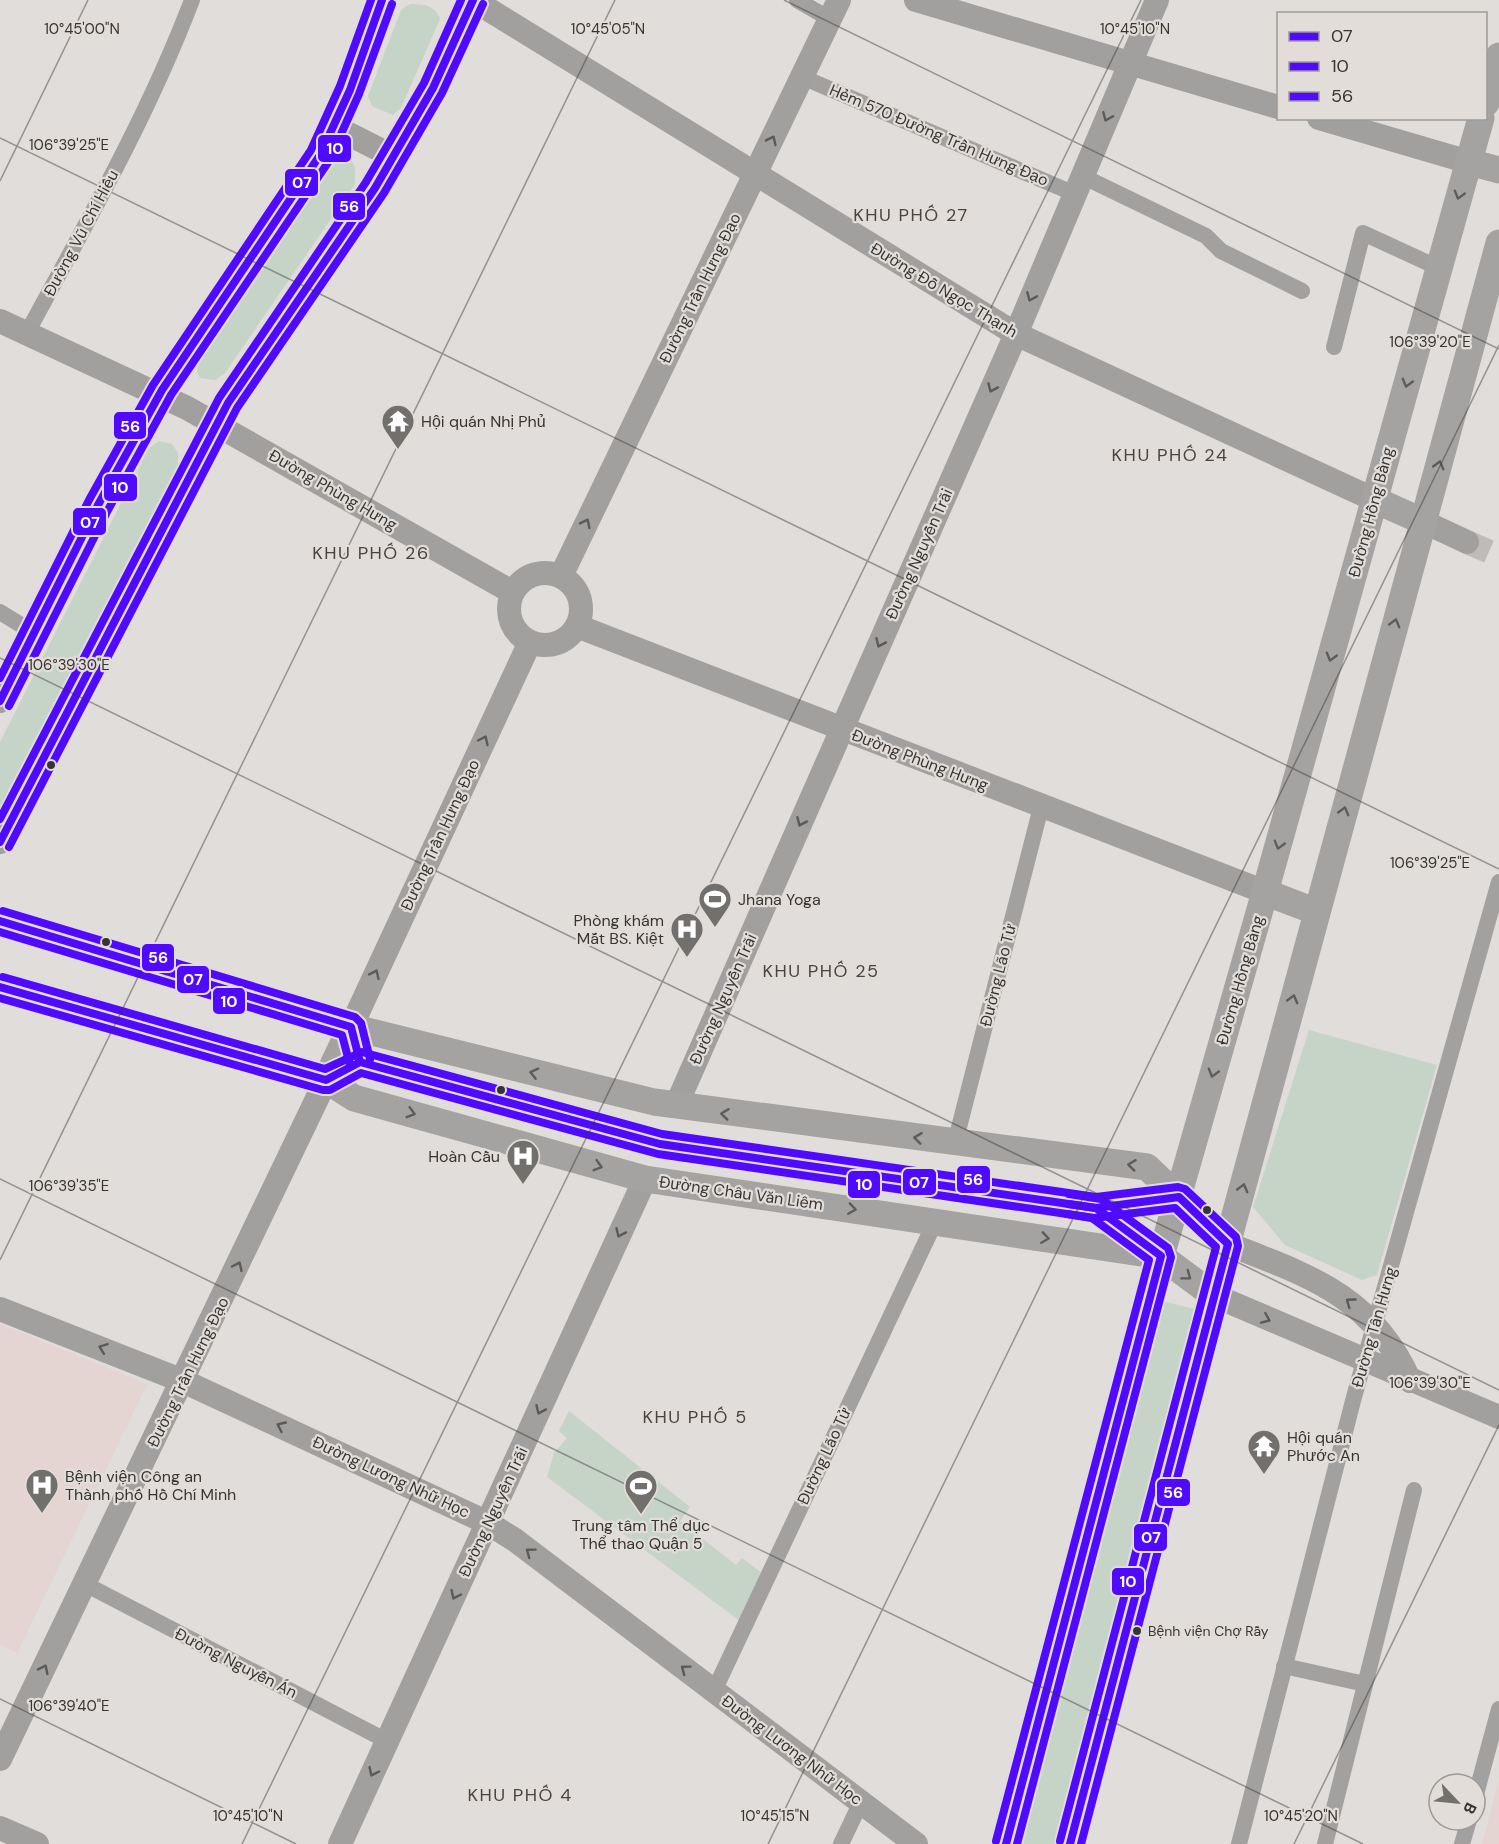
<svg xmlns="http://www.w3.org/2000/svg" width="1499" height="1844" viewBox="0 0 1499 1844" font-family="'DM Sans',sans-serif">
<rect width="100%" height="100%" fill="#e0ddda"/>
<g fill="#e4d4d2">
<polygon points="0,1324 147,1384 17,1653 0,1644"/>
<polygon points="1499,1780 1499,1844 1482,1844"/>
</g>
<g fill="#c6d4c7">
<path d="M410,4C423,4 435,5 440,19L401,108L393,115L372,106L368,96L401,10Z"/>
<polygon points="350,159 355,167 355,184 225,373 215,380 200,378 197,371 198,361 331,165"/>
<polygon points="159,441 172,444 178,453 178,465 0,807 0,742 149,448"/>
<polygon points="1309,1030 1437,1065 1377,1275 1362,1280 1285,1245 1253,1207"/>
<polygon points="1163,1301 1198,1310 1057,1844 1019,1844"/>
<polygon points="569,1411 690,1507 680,1521 736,1565 742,1558 762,1573 740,1621 547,1477 554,1453 567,1438 559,1431"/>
</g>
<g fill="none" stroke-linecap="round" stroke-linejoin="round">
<polyline stroke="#bebbb9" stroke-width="24" stroke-dasharray="24 12" stroke-linecap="butt" points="1467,542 1499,556"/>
<g stroke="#a3a1a0" stroke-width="16">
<polyline points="797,0 830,19"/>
<polyline points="802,77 1075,194"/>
<polyline points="1082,176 1206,236 1221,251 1302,291"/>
<path d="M27,333C86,224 148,116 192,0"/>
<polyline points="1334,347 1363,233 1439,268"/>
<polyline points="0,612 34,633"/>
<polyline points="955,1143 1041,807"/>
<polyline points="85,1584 387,1741"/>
<polyline points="1284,1666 1365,1684"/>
<polyline points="714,1691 935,1222"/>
<polyline points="1475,1798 1499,1709"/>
<polyline points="841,1844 861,1802"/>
<polyline points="1239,1844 1354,1397 1499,882"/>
<polyline points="1325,1844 1414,1490"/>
<polyline points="1462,1844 1469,1820"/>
</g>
<g stroke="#a2a09e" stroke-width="24">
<polyline points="916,0 1278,107"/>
<polyline points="1319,118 1469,162"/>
<polyline points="333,126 394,157"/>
<polyline points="0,321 187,408 512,592"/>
<polyline points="1422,521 1467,542"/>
<circle cx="545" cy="609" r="36"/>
<polyline points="561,576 839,0"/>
<polyline points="577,626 1265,892"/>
<path d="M0,701C53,597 102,490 162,390C206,316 261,249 308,176C342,122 360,59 382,0"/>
<polyline points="0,842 228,403 375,188 433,88 473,0 1016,334 1375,500"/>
<polyline points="351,1027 530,642"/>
<polyline points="676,1106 1016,334 1157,0"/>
<path d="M1228,1244C1309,1276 1372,1295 1410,1381"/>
<polyline points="1213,1295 1499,1417"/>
<polyline points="0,1309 183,1381 488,1523 515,1540 916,1844"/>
<polyline points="0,1759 326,1080"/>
<polyline points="0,1828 37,1844"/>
<polyline points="340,1844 645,1179"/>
</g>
<g stroke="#a5a3a2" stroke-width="27">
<polyline points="1486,103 1499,56"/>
<polyline points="1469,162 1499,170"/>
<polyline points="1375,500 1422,521"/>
<polyline points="1265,892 1317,912"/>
<polyline points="0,921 351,1027 654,1102 1147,1167 1228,1244"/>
<polyline points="0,987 326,1080 354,1098 645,1179 1161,1256"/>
<polyline points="326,1080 360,1062 660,1144 1096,1208 1179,1197"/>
<polyline points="326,1080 351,1027"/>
<polyline points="1096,1208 1213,1295"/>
<polyline points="1006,1844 1161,1256 1265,892 1481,118"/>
<polyline points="1070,1844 1201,1340 1499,243"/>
</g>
<defs>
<g id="bus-1">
<polyline points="0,701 98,505 162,390 320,155 350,90 382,0"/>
<polyline points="0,842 228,403 375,188 433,88 473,0"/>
<polyline points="0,921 351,1027 360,1062"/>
<polyline points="0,987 326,1080 360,1062 660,1144 1096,1208 1179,1197 1228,1244 1070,1844"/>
<polyline points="1006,1844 1161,1256 1096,1208 1068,1204"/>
</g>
<g id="bus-2">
<polyline points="9,706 108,510 171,395 329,161 359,94 392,4"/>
<polyline points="9,847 237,408 384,193 442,93 483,4"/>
<polyline points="0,932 342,1035 350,1065"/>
<polyline points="0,998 323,1090 330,1090 361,1073 658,1154 1094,1218 1175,1208 1216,1247 1060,1841"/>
<polyline points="1017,1844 1171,1257 1168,1248 1101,1199 1069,1194"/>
</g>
<g id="bus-3">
<polyline points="0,678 89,500 153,385 311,150 340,86 371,0"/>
<polyline points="0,819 219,398 366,182 424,83 461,0"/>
<polyline points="3,911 355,1017 361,1023 370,1059"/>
<polyline points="3,977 325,1069 362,1052 662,1134 1096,1197 1178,1187 1185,1189 1236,1237 1238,1246 1081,1844"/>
<polyline points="996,1841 1149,1260 1092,1218 1067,1214"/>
</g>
</defs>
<use href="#bus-1" stroke="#e2ddd8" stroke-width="12"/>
<use href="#bus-2" stroke="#e2ddd8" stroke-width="12"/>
<use href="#bus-3" stroke="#e2ddd8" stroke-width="12"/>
<use href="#bus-1" stroke="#4f0aff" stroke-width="8"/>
<use href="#bus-2" stroke="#4f0aff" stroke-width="8"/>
<use href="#bus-3" stroke="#4f0aff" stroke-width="8"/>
</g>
<defs><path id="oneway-chevron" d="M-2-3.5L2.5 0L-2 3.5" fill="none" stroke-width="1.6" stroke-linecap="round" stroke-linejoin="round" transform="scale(1.5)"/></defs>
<g stroke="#5c5a58">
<use href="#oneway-chevron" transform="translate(1107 117) rotate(113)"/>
<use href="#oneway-chevron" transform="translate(772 140) rotate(-64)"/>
<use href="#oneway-chevron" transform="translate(1031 297) rotate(113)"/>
<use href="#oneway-chevron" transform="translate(992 388) rotate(114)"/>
<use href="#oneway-chevron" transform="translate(586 523) rotate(-64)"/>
<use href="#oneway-chevron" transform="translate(880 643) rotate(114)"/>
<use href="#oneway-chevron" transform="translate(484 740) rotate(-65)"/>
<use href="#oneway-chevron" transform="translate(801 822) rotate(114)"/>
<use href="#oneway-chevron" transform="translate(375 974) rotate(-65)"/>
<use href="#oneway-chevron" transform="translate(620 1233) rotate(114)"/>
<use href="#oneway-chevron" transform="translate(238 1266) rotate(-65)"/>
<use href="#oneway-chevron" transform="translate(1350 1302) rotate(-144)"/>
<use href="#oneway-chevron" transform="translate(1266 1319) rotate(23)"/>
<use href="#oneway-chevron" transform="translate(103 1348) rotate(-159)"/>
<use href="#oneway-chevron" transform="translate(540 1410) rotate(114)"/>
<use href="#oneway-chevron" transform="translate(281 1426) rotate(-155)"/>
<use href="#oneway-chevron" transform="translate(530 1552) rotate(-143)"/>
<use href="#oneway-chevron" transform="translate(455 1595) rotate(115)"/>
<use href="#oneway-chevron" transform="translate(44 1669) rotate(-64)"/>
<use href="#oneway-chevron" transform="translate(685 1669) rotate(-143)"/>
<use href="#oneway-chevron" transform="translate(373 1772) rotate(115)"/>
</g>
<g stroke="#5e5c5a">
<use href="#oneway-chevron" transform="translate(1459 195) rotate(106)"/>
<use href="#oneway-chevron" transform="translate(1407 383) rotate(105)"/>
<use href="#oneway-chevron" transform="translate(1439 465) rotate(-75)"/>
<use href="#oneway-chevron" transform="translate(1395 623) rotate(-75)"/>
<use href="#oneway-chevron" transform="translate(1331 657) rotate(106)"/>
<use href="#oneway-chevron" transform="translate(1344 811) rotate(-75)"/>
<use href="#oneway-chevron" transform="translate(1279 845) rotate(106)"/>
<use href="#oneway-chevron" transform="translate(1293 999) rotate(-75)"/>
<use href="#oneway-chevron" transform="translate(534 1073) rotate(-166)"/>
<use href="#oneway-chevron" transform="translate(1213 1073) rotate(106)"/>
<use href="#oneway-chevron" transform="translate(411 1113) rotate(16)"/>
<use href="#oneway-chevron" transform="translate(725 1114) rotate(-173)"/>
<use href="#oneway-chevron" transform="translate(918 1138) rotate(-173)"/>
<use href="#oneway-chevron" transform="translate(1132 1165) rotate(-173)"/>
<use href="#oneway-chevron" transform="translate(598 1166) rotate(16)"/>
<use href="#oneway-chevron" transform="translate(1243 1188) rotate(-75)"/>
<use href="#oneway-chevron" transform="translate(852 1209) rotate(8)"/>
<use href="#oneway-chevron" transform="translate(1045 1238) rotate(8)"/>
<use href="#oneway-chevron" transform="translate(1187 1276) rotate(37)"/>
</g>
<path fill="none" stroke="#373533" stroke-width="1.5" stroke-opacity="0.45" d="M784,0L1499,349M0,138L1499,869M0,181L88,0M0,658L1499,1390M0,1179L1363,1844M0,1260L615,0M0,1699L296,1844M242,1844L1141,0M768,1844L1499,345M1294,1844L1499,1425"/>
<defs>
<symbol id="temple-pin" viewBox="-11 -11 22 30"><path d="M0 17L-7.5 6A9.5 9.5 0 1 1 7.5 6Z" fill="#72706d" stroke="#e2ddd8"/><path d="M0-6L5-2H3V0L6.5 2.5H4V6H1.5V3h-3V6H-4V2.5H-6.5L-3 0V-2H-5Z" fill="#fff"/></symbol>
<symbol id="stadium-pin" viewBox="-11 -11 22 30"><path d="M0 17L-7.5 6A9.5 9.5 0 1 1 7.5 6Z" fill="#72706d" stroke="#e2ddd8"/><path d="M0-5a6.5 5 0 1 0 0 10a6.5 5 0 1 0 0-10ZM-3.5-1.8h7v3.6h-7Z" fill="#fff"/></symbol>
<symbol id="hospital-pin" viewBox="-11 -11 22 30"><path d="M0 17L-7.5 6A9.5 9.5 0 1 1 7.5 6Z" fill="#72706d" stroke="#e2ddd8"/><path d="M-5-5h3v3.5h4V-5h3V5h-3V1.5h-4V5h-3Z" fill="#fff"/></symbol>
</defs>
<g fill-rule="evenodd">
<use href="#temple-pin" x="379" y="402" width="38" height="52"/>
<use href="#stadium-pin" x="696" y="880" width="38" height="52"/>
<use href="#hospital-pin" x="668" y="910" width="38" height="52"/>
<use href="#hospital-pin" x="504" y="1137" width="38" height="52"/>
<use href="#temple-pin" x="1245" y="1427" width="38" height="52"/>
<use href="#hospital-pin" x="23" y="1466" width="38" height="52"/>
<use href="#stadium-pin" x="622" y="1467" width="38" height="52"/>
</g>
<g fill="#373533" stroke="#e2ddd8" stroke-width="2">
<circle cx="51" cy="765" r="5"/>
<circle cx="106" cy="942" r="5"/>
<circle cx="501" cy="1090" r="5"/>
<circle cx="1207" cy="1210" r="5"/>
<circle cx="1137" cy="1631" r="5"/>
</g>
<g text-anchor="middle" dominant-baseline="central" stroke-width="4.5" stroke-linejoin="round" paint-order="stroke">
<g font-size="14" fill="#373533" stroke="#e2ddd8" text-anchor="start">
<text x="1148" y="1631">Bệnh viện Chợ Rẫy</text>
</g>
<g font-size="16" fill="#373533" stroke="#e2ddd8">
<text transform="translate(939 135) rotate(23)">Hẻm 570 Đường Trần Hưng Đạo</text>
<text transform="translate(81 233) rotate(-62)">Đường Vũ Chí Hiếu</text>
<text transform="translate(700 288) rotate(-64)">Đường Trần Hưng Đạo</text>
<text transform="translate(944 290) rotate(31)">Đường Đỗ Ngọc Thạnh</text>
<text transform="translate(333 490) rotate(30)">Đường Phùng Hưng</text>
<text transform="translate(1371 512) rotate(-75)">Đường Hồng Bàng</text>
<text transform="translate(919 554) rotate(-66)">Đường Nguyễn Trãi</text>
<text transform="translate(920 760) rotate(21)">Đường Phùng Hưng</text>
<text transform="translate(440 835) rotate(-65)">Đường Trần Hưng Đạo</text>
<text transform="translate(998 975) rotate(-76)">Đường Lão Tử</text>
<text transform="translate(1240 980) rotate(-74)">Đường Hồng Bàng</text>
<text transform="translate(723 999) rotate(-66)">Đường Nguyễn Trãi</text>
<text transform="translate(741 1193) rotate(8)">Đường Châu Văn Liêm</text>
<text transform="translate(1374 1327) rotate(-74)">Đường Tân Hưng</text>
<text transform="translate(188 1372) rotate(-64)">Đường Trần Hưng Đạo</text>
<text transform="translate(824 1456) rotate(-65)">Đường Lão Tử</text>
<text transform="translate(391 1477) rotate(25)">Đường Lương Nhữ Học</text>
<text transform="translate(493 1512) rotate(-65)">Đường Nguyễn Trãi</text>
<text transform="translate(236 1663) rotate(27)">Đường Nguyễn Án</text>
<text transform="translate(792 1750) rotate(37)">Đường Lương Nhữ Học</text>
</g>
<g font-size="16" fill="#373533" stroke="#e2ddd8" text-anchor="start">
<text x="421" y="421">Hội quán Nhị Phủ</text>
<text x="738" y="899">Jhana Yoga</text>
<text x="664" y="920" text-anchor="end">Phòng khám<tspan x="664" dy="18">Mắt BS. Kiệt</tspan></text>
<text x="500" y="1156" text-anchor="end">Hoàn Cầu</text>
<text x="1287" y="1437">Hội quán<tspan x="1287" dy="18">Phước An</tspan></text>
<text x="65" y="1476">Bệnh viện Công an<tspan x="65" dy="18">Thành phố Hồ Chí Minh</tspan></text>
<text x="641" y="1525" text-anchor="middle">Trung tâm Thể dục<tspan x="641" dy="18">Thể thao Quận 5</tspan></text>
</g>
<g font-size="18" letter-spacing="1.5" fill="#48443f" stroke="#e2ddd8">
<text x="911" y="215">KHU PHỐ 27</text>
<text x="1170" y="455">KHU PHỐ 24</text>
<text x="371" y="553">KHU PHỐ 26</text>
<text x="821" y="971">KHU PHỐ 25</text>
<text x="695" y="1417">KHU PHỐ 5</text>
<text x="520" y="1795">KHU PHỐ 4</text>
</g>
</g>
<g font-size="15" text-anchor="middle" fill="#373533" stroke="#e2ddd8" stroke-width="4.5" stroke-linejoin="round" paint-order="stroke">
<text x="82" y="34">10°45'00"N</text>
<text x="608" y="34">10°45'05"N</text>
<text x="1135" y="34">10°45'10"N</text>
<text x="69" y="150">106°39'25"E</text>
<text x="1430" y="347">106°39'20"E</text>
<text x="69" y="670">106°39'30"E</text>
<text x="1430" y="868">106°39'25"E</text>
<text x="69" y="1191">106°39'35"E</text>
<text x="1430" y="1388">106°39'30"E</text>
<text x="69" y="1711">106°39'40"E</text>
<text x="248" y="1821">10°45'10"N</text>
<text x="775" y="1821">10°45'15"N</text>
<text x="1301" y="1821">10°45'20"N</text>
</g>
<g stroke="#e2ddd8" stroke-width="2">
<rect x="317" y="134" width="35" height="29" rx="6" fill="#4f0aff"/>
<rect x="284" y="168" width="35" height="29" rx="6" fill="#4f0aff"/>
<rect x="332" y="192" width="34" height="29" rx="6" fill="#4f0aff"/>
<rect x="113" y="411" width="34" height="29" rx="6" fill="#4f0aff"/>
<rect x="103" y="473" width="35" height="29" rx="6" fill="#4f0aff"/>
<rect x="72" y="507" width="35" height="29" rx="6" fill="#4f0aff"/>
<rect x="141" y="943" width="34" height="29" rx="6" fill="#4f0aff"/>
<rect x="176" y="965" width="34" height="29" rx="6" fill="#4f0aff"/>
<rect x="212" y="987" width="34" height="28" rx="6" fill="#4f0aff"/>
<rect x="956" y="1165" width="35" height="29" rx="6" fill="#4f0aff"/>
<rect x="902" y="1168" width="35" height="28" rx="6" fill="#4f0aff"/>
<rect x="847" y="1170" width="34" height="29" rx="6" fill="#4f0aff"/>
<rect x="1156" y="1478" width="35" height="29" rx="6" fill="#4f0aff"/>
<rect x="1133" y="1523" width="35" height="29" rx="6" fill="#4f0aff"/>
<rect x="1111" y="1567" width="34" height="29" rx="6" fill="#4f0aff"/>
</g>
<g font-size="16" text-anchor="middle" font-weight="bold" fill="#fff">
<text x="335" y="154">10</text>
<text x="302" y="188">07</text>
<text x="349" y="212">56</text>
<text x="130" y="432">56</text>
<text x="120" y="493">10</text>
<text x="90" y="528">07</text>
<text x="158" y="963">56</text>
<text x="193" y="985">07</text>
<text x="229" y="1007">10</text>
<text x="973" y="1185">56</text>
<text x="919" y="1188">07</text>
<text x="864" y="1190">10</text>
<text x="1173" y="1498">56</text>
<text x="1151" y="1543">07</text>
<text x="1128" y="1587">10</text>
</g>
<rect x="1277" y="12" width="210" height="108" fill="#e2ddd8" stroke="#9e9a96" stroke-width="1.5"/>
<rect x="1289" y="32" width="30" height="9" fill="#4f0aff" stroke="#9e9a96" stroke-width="1.5"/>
<text x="1331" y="42" font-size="18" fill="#373533">07</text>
<rect x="1289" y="62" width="30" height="9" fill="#4f0aff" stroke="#9e9a96" stroke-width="1.5"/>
<text x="1331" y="72" font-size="18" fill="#373533">10</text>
<rect x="1289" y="92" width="30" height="9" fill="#4f0aff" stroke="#9e9a96" stroke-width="1.5"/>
<text x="1331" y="102" font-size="18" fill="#373533">56</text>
<g transform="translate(1457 1802) rotate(116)"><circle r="28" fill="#e2ddd8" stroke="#9e9a96" stroke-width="1.5"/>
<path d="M0-4.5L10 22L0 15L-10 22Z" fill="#72706d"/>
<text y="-9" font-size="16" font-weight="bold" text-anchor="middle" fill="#373533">B</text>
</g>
</svg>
